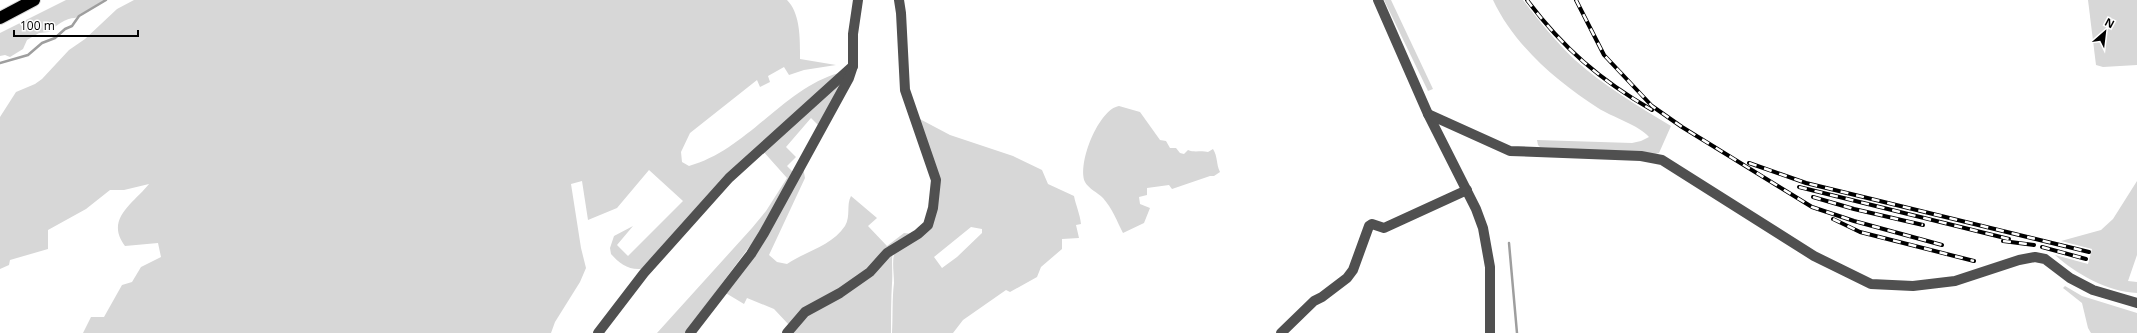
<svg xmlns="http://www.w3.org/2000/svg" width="2137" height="333" viewBox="0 0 2137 333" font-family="'Open Sans',sans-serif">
<rect width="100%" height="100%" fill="#fff"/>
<g fill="#d7d7d7" fill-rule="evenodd">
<path d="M66,0H104L75,18C66,18 55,26 49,32L39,33L27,40L23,49L10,57L5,55L0,56V33Z"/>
<path d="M134,0H787C801,14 800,41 800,59L836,65L804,70L789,75L784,67L768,76L770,82L760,87L757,80L690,133L681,152L682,162L689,166C747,150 784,88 839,73L641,269C628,270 619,263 611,254L610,248L614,236L633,226L617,245L628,256L683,201L649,170L617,208L588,220L582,181L571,184L581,248L586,268L580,282L555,322L551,333H83L91,317H104L122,285L132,282L141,267L161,257L158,243L125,246C104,219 135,202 149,184L124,190H110L86,209L48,230V249L10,260L9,265L0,269V117L16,92L35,84L42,79L69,50L85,39L117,9Z"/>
<polygon points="1384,0 1391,0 1433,89 1428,91"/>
<path d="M1493,0H1523C1539,21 1556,42 1575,60C1604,86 1638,106 1671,126L1659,153L1655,154L1540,147L1538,145L1537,140L1632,143L1641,141L1649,137C1639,125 1612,117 1598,108C1557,82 1514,45 1493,0Z"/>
<polygon points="2088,0 2137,0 2137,65 2103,67 2096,65"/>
<polygon points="845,78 819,126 811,118 786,147 796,157 787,166 794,173 761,231 685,333 657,333 752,228 766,211 787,178 762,150"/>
<path d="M1119,106L1140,112L1160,140L1166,141L1170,148H1176L1180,153L1184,154L1188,150C1195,153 1201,150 1208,152L1213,149C1218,157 1216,164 1220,172L1214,176H1210L1172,189L1169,185L1147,188V195L1139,197L1140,204L1150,208L1144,223L1123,233C1117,221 1112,208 1103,198C1098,193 1088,188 1085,182C1077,163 1099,109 1119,106Z"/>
<path d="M916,117L950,135L1013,156L1042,170L1048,184L1074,196C1076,206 1080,214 1081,224L1076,225L1079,238L1062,239V249L1041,267L1037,277L1010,292L1006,290L963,320L953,333H892C893,316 892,299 894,283C894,273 892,264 894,254L920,234L938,191ZM971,227L982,229V233L957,257L942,268L934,257Z"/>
<path d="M803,167L805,178L769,255L777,262L787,264C806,251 832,246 845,226C851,216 846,205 851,196L877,218L868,226L887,246L904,233L913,234L872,268L790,326L774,309L747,298L744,304L724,292Z"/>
<path d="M2137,181V255L2128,281L2137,282V293C2108,292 2076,274 2055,255L2088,264L2092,249L2061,241L2101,230L2113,219Z"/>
<path d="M893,251C891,262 893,272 892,283C891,299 891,316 891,333H789L794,325Z"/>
<polygon points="2065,286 2082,296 2137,313 2137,333 2091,333 2088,328 2082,303 2063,288"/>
</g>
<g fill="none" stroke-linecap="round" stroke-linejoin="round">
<g stroke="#9e9e9e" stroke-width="2.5">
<polyline points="0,63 28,55 42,43 55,38 65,29 72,26 79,16 106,0"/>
<polyline points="1509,243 1517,333"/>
</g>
<defs>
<polyline id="highway" points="0,18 34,0"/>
</defs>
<use href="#highway" stroke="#dbdbdb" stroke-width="14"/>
<g stroke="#505050" stroke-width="10">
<polyline points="1378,0 1428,114 1476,209 1483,228 1490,267 1490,333"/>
<polyline points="1428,114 1510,151 1641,156 1662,160 1814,256 1871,284 1913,286 1955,281 2019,260 2035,257 2045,259 2070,278 2093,290 2137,303"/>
<polyline points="598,333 644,273 729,178 853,66"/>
<polyline points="690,333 751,254 764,233 849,78 853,66 853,34 858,0"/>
<polyline points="787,333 805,312 840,293 870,272 887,253 918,234 928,225 933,208 936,180 905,90 901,13 899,0"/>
<polyline points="1281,333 1314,301 1322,297 1347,278 1353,270 1369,226 1372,224 1384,228 1467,190"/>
</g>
<use href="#highway" stroke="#000" stroke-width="12"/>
<defs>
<g id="rail">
<path d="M1527,0C1563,48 1600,80 1652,110"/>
<polyline points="1576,0 1604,55 1652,106 1682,127 1812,207 1854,221 1942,245"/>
<polyline points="1749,163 1806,183 2089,252"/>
<polyline points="1799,187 2009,239"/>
<polyline points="1813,197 1854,209 1923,225"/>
<polyline points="1833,219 1860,232 1974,261"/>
<polyline points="2003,241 2034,245"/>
<polyline points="2042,247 2086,259"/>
</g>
</defs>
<use href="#rail" stroke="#000" stroke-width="4"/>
<use href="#rail" stroke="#fff" stroke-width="2.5" stroke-dasharray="8" stroke-linecap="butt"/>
</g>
<g transform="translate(2105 32) rotate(28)" stroke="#ffffff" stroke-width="3" paint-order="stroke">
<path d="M0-3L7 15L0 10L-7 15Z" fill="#000000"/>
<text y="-6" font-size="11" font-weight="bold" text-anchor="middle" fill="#000000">N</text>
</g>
<path d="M14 30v6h124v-6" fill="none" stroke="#000000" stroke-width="2"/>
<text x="20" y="30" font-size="12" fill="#000000" stroke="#ffffff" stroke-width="3" paint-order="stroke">100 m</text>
</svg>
